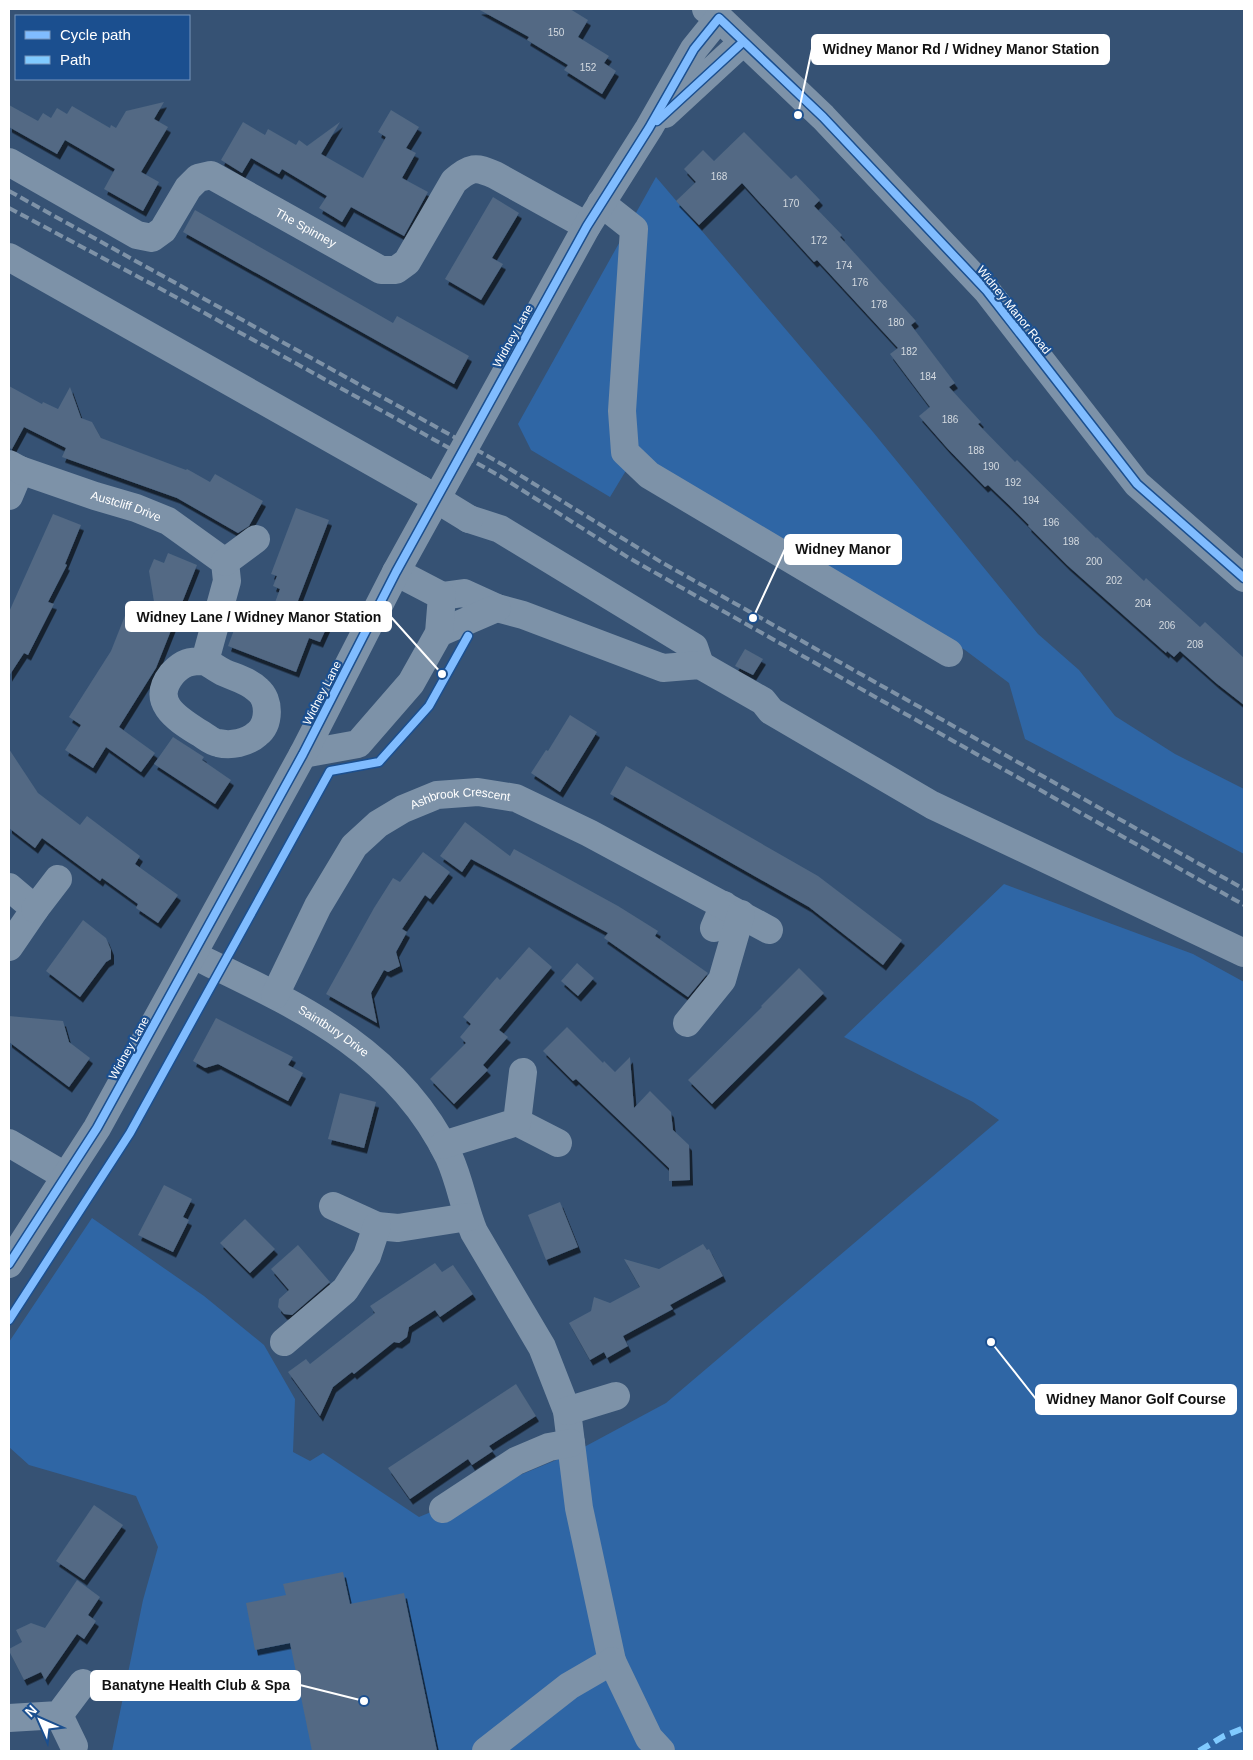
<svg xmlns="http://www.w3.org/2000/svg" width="1253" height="1760" viewBox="0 0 1253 1760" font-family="Helvetica,sans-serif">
<defs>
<filter id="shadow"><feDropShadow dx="3" dy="5.5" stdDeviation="0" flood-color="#0009"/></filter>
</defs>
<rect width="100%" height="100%" fill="#365274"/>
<g fill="#2f66a5">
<polygon points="656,177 873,432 1038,634 1079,670 1115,716 1175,754 1244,789 1244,854 1025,739 1009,683 965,650 636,454 610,497 531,450 518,424"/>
<polygon points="1004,884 1193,954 1244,982 1244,1751 112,1751 143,1600 158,1547 136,1496 29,1465 9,1447 9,1342 92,1218 204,1296 264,1345 295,1399 293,1452 310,1461 323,1453 419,1517 573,1453 666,1403 999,1120 973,1102 844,1037"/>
</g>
<g fill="#526984" filter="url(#shadow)">
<polygon points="478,9 570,9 588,20 578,37 609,56 604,63 616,71 602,94 564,70 568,65 527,40 529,37"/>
<polygon points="164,102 154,119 168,127 141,172 159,182 143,211 104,189 115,169 65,140 57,154 9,127 9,105 38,121 43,113 51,118 57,108 67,114 72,106 110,128 111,125 116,128 126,111"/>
<polygon points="391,110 419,127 406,148 416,153 402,178 428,192 404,236 351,207 342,222 319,208 327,196 282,169 279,174 251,158 242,173 221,160 243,122 265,135 268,129 296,145 299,140 307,146 340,122 321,154 363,178 386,137 378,132"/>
<polygon points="744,132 791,179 796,175 820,200 814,206 842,235 840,237 916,321 911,325 955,383 949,387 981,422 978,424 1015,462 1017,460 1096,538 1097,537 1144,581 1146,578 1200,627 1205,622 1244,658 1244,705 1216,683 1180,651 1174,657 1167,651 1166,653 1067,565 1028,526 1029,525 1009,505 988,485 985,487 948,449 919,416 930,407 890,354 898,348 817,260 814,262 742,183 699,225 676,201 696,182 684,169 703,150 714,161"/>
<polygon points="493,197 519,213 492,258 503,264 481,300 445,279"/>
<polygon points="195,210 393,323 397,316 469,356 454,384 183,232"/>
<polygon points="9,386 42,404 43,402 58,409 70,387 81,418 92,422 101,438 186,470 187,469 210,482 215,474 263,501 249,526 238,533 177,498 62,457 66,448 24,427 12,449 9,448"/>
<polygon points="296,508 329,520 296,606 330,620 320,642 309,638 296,672 228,646 240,614 267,624 280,589 273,586 277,576 271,574"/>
<polygon points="53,514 81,525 65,564 67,565 48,602 54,604 28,655 24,653 9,676 9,612"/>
<polygon points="168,553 197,565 156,668 119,727 155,753 141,772 106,747 93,768 65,750 81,725 69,717 111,651 130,603 156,614 149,571 154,559 164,563"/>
<polygon points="745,649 763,659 753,675 735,666"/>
<polygon points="570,715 597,732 560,792 531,773 546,750 548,751"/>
<polygon points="173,737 204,757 202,760 231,780 215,804 154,764"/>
<polygon points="9,749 38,793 80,825 87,816 140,856 135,864 178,895 158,923 136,908 138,904 102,878 100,881 42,838 35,848 9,828"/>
<polygon points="626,766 818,876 902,940 883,965 809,907 610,794"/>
<polygon points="465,822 510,856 514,849 618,906 658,931 655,936 708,973 688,997 604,938 608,933 471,859 462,872 440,856"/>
<polygon points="423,852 450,872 430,899 425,895 402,929 407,932 396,952 400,966 388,972 384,970 371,993 377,1023 326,994 374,908 393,878 400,882"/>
<polygon points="83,920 106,938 111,950 111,959 106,962 80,997 46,971"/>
<polygon points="529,947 552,967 499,1030 508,1037 483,1065 488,1070 454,1104 430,1079 466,1043 460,1037 471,1024 463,1017 497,977 500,980"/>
<polygon points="577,963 594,978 578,996 561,981"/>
<polygon points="799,968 824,993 712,1104 688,1080 762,1007 761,1006"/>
<polygon points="9,1016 63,1021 69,1042 90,1058 69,1087 9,1042"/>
<polygon points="216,1018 293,1057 288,1065 303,1073 288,1101 218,1064 205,1068 193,1061"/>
<polygon points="567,1027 603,1063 604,1061 615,1072 630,1057 634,1108 650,1091 671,1112 673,1130 689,1145 690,1180 669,1181 669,1168 576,1079 573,1081 543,1051"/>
<polygon points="340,1093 376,1102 364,1148 328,1139"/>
<polygon points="164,1185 192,1199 183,1217 189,1220 173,1252 138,1235"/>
<polygon points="560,1202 578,1247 546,1260 528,1215"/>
<polygon points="245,1219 275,1249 250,1273 220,1243"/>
<polygon points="703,1244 707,1250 709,1249 723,1276 670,1305 673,1309 623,1336 628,1346 607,1358 604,1352 590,1360 569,1323 591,1311 594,1297 610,1303 640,1287 624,1259 659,1269"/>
<polygon points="298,1245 330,1282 292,1315 284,1314 278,1307 279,1299 289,1290 271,1269"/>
<polygon points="435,1263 442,1272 453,1265 473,1294 440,1317 435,1310 409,1327 407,1337 399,1343 394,1342 354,1374 352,1372 333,1387 320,1416 288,1372 306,1359 310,1364 375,1313 370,1306"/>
<polygon points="516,1384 536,1416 489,1446 493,1451 472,1465 468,1459 410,1499 388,1468"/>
<polygon points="94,1505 123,1525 84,1580 56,1561"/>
<polygon points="343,1572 350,1604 404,1593 437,1751 312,1751 290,1643 255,1650 246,1603 286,1595 283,1584"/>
<polygon points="77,1580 100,1597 88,1615 96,1621 84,1639 77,1634 45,1680 41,1672 24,1680 9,1651 9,1649 22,1642 16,1630 31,1623 45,1628"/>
</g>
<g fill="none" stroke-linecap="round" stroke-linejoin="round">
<g stroke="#7d92a8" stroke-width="28">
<polyline points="706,9 719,18 823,117 987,291 1137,484 1244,578"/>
<polyline points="665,114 743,42"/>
<path id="s1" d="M9,162L137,235L152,238L163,230L188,188L198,178L211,175L381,270H396L407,262L454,181C471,167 475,166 495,175L587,226"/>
<polyline points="601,203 634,229 622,411 625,452 649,475 949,653"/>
<polyline points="9,257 420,489"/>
<polyline points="9,464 20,470 9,496"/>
<path id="s2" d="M20,470L95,496L136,508L168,521L225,562L227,581L205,661C212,665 218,670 225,673C237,678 249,681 258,690C270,700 270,724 257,734C247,743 231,746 218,743C211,742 204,735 198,732C176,718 150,702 172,674C183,662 190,661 205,661"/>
<polyline points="469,519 500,529 694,647 700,665"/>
<polyline points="225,562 256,539"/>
<polyline points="442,596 464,593 497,608 523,615 663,668 700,665 763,701 771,711 932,805 1244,953"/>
<polyline points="439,633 497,608"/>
<polyline points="303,754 358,744 411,683 439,633 442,596 396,572"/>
<polyline points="9,887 35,909 9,947"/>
<polyline points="35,909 58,879"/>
<polyline points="714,928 724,905"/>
<path id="s3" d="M193,955C296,1005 396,1048 449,1157C460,1181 464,1208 474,1232L542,1347L567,1411L579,1508L612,1661L569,1686L486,1751"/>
<path id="s4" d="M275,995L318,906L354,846L378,824L403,809L437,795L478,792L516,798L589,833L769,930"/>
<polyline points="687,1023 722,980 741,914"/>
<polyline points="517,1122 558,1143"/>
<polyline points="9,1143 65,1176"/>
<polyline points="443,1145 517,1122 523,1072"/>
<polyline points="333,1206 377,1226 398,1228 468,1217"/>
<polyline points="9,1264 97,1128 303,754 396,572 587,226 649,128 694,49 719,18"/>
<polyline points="284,1342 345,1290 367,1256 377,1226"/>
<polyline points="567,1411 616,1396"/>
<polyline points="443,1509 516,1461 549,1447 571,1443"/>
<polyline points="612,1661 649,1738 661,1751"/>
<polyline points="59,1715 74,1746"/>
<polyline points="9,1718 59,1715 83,1683"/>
</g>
<g stroke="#7e92a7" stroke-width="4" stroke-dasharray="9 4" stroke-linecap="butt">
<polyline points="9,191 447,433 505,466 661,562 1244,889"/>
<polyline points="9,208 161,289 500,476 629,558 1244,905"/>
</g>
<polyline stroke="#7d92a8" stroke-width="28" points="420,489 469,519"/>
<polyline stroke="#80caff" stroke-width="6" stroke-dasharray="12 6" stroke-linecap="butt" points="1199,1751 1224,1736 1244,1728"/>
<defs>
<g id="cycleway">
<polyline points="657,121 743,42"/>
<polyline points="9,1264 97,1128 303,754 396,572 587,226 649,128 694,49 719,18 823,117 987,291 1137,484 1244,578"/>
<polyline points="9,1320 130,1133 330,771 379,762 429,706 468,636"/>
</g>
</defs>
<use href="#cycleway" stroke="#1b4f8f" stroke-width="11"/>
<use href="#cycleway" stroke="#80bcff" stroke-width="8"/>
</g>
<g text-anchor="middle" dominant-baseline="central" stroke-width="4.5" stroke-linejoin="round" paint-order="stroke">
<g font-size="10" fill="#d4dae0">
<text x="556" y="32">150</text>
<text x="588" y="67">152</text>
<text x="719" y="176">168</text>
<text x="791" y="203">170</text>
<text x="819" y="240">172</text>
<text x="844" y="265">174</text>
<text x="860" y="282">176</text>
<text x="879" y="304">178</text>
<text x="896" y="322">180</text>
<text x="909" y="351">182</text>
<text x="928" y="376">184</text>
<text x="950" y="419">186</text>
<text x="976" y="450">188</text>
<text x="991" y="466">190</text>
<text x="1013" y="482">192</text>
<text x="1031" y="500">194</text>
<text x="1051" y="522">196</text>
<text x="1071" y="541">198</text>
<text x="1094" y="561">200</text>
<text x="1114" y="580">202</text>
<text x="1143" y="603">204</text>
<text x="1167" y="625">206</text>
<text x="1195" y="644">208</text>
</g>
<g font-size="12" fill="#fff" stroke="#1b4f8f">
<text stroke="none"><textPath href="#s1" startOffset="361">The Spinney</textPath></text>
<text transform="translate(1014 310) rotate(51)">Widney Manor Road</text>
<text transform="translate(513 336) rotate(-61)">Widney Lane</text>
<text stroke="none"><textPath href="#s2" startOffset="112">Austcliff Drive</textPath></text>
<text transform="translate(322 693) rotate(-63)">Widney Lane</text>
<text stroke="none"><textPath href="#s4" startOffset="290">Ashbrook Crescent</textPath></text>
<text stroke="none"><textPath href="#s3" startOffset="160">Saintbury Drive</textPath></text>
<text transform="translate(129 1048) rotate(-61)">Widney Lane</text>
</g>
</g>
<path fill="none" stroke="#fff" stroke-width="2" d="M798 115L812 49M753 618L785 549M442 674L391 617M991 1342L1036 1399M364 1701L300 1685"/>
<g fill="#fff" stroke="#1b4f8f" stroke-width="2">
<circle cx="798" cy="115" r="5"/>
<circle cx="753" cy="618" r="5"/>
<circle cx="442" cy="674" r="5"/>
<circle cx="991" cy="1342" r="5"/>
<circle cx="364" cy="1701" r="5"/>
</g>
<g fill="#fff" stroke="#fff" stroke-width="2">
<rect x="812" y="35" width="297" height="29" rx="5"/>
<rect x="785" y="535" width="116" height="29" rx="5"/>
<rect x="126" y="602" width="265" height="29" rx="5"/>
<rect x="1036" y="1385" width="200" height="29" rx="5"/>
<rect x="91" y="1671" width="209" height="29" rx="5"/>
</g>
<g font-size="14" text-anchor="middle" font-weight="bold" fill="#111">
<text x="961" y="54">Widney Manor Rd / Widney Manor Station</text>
<text x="843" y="554">Widney Manor</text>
<text x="259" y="622">Widney Lane / Widney Manor Station</text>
<text x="1136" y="1404">Widney Manor Golf Course</text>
<text x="196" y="1690">Banatyne Health Club &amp; Spa</text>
</g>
<rect width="1253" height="1760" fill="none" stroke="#ffffff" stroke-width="20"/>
<rect x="15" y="15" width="175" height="65" fill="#1b4f8f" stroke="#7695bc"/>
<rect x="25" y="31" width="25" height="8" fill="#80bcff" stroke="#7695bc"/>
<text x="60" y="40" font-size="15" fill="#ffffff">Cycle path</text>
<rect x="25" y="56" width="25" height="8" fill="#80caff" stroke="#7695bc"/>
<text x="60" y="65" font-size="15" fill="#ffffff">Path</text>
<g transform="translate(40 1720) rotate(315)" stroke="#1b4f8f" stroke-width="4" paint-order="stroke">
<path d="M0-4L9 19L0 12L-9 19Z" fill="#ffffff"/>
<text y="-8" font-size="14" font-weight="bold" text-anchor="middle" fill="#ffffff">N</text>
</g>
</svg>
